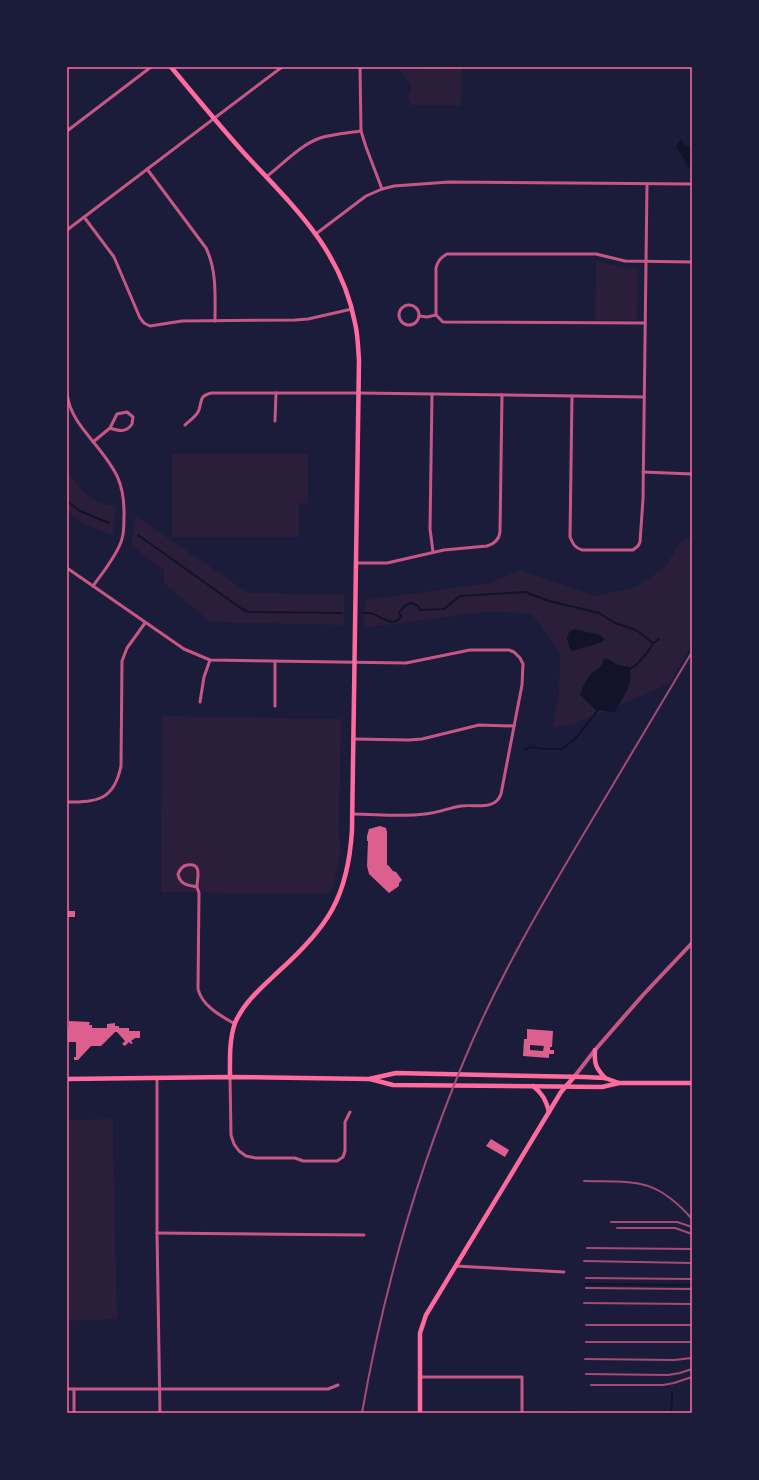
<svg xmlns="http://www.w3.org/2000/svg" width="759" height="1480" viewBox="0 0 759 1480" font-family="'Titillium Web',sans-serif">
<rect width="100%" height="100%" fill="#1b1b3a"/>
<g fill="#2a1e3b">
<polygon points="424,67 462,67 461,106 411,105 410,102 408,101 409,93 413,89 404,75 399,70 424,70"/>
<polygon points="596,261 623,268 638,269 637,319 634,320 595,320"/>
<polygon points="172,454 308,454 308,503 299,503 299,537 172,537"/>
<polygon points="67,472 83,491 96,502 116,507 113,535 88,526 67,511"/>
<polygon points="135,517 140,519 249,593 344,595 344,625 210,622 164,583 164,570 131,546"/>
<polygon points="692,536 692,645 669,684 572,725 553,726 559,693 560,653 531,613 486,612 364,628 365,600 490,583 520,570 595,596 636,587 665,567 680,543"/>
<polygon points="162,716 341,719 339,835 341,851 335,879 329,894 161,892"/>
<polygon points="113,1119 117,1319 67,1321 67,1120"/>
</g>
<g fill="#12122b">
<path d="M681,140L686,146L692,145V167H688C684,160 682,154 676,148L677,143Z"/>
<path d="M574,629L600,635L604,639L603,641C595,646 582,647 573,651L570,649L567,639L569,632Z"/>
<path d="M604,658L608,659L618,665L629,667C635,682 622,699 615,712L596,710L580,695C582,688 585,681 590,675C597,668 601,670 604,658Z"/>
</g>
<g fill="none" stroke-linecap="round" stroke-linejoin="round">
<g stroke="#12122b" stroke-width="2">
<polyline points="67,501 80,511 109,523"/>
<polyline points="138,535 242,609 249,612 342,613"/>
<path d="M363,613C366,613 368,613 370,613C380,615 394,630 401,616L399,613C403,607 406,604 412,603L418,606L420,610L444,609L460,596L525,592L549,601L599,613L615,623L636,630L653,643L659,639"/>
<path d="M630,669C638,665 650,650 653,643"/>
<polyline points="525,750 531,747 543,749 562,749 576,738 598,710"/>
<polyline points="586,1284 692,1285"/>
<polyline points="573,1411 578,1413"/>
<polyline points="670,1413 672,1404 672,1393"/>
</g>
</g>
<g fill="#dd5f8e" fill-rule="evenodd">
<polygon points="380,826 386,828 387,832 387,865 388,865 393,871 396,872 402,880 399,883 399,886 389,893 369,874 367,866 368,841 367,841 367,836 369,829"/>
<rect x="67" y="911" width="8" height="6"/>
<polygon points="69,1021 90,1022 89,1025 92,1025 92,1028 107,1028 107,1024 115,1023 115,1026 119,1026 119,1028 129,1028 129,1031 140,1031 140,1038 135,1038 131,1041 133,1043 131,1044 129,1042 125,1046 122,1044 125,1041 117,1032 115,1032 101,1046 91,1046 78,1060 74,1060 74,1057 76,1057 76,1042 68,1042 67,1039 67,1028 69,1028"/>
<path d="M527,1029L553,1031L552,1047H550V1050H554V1054H549V1058L523,1056L524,1039H527ZM530,1045L544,1046L543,1051L530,1050Z"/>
<polygon points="491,1139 509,1150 505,1157 486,1146"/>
</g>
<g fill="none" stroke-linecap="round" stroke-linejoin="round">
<g stroke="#c65784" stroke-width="3">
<polyline points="360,67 361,131 366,147 382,189"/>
<polyline points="67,131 151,67"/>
<path d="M147,169L206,248C217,271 215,296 215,321"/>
<path d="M266,177C283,164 300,145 320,138C333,134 348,133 361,131"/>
<polyline points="84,217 114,257 140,318 144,323 150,326 182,321 295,320 308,319 352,309"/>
<polyline points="67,230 282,67"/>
<polyline points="317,233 366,196 382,189 394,186 449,182 692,184"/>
<circle cx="409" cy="315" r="10"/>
<polyline points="419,316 427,317 436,315"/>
<path d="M644,323L443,322L436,315V268C438,261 440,258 447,254H596L625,261L692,262"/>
<path d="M67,394C70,415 82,428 95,444C116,470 125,483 124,518C124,526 124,535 121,542C115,558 103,572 93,586"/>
<polyline points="432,394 430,529 433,552"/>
<path d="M572,396L570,537C573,544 575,548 582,550H633L638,546L640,542L643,499L647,184"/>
<polyline points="275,421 276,393"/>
<path d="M185,425C189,421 197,416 199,410C202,401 199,396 211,393H359L644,397"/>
<path d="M93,442L110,428L117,414L127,412L133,417L132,424C126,433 119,431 110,428"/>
<polyline points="643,472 692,474"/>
<path d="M356,563H387L444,550L487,546C494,544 499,540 500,532L502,395"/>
<path d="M67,568L184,649L210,660L406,663L470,650H509L514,652L520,658L523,664L522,685L501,794C495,811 475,804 461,806C449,808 437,813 425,814C401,817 376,814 352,814"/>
<polyline points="200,702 204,677 210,660"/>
<polyline points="275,706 275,662"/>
<polyline points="353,739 409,740 422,739 479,725 514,726"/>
<path d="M67,802C98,802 114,800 121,766L122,661L127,648L145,623"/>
<path d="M197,887C188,885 180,885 178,874C180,869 182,866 187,865C203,862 197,879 197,886C197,888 198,890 199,893L198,989C202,1006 221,1016 235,1024"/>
<polyline points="230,1077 231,1135 234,1144 239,1151 246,1156 256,1158 295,1158 303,1161 337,1161 343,1157 345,1151 345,1122 350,1112"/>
<polyline points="157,1078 157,1233 160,1413"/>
<polyline points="157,1233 364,1235"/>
<polyline points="456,1266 564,1272"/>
<polyline points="420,1377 522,1377 522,1413"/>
<polyline points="67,1389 328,1389 338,1385"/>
<polyline points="74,1389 74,1413"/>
</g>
<polyline stroke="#c65784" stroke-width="4" points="574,1077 595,1050 643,995 692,943"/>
<g stroke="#ff6b9d" stroke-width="4.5">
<path d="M171,67C195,96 219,125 244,153C293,206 341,249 355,323C358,335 358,348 359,360L352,830C348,897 328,927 279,971C263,986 244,1002 235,1023C229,1040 230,1060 230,1077"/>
<path d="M595,1050C594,1064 596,1068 605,1078"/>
<polyline points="67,1079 230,1077 369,1079 396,1073 584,1077 605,1078 619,1083"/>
<polyline points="370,1079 393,1085 602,1087 619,1083 692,1083"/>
<path d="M533,1086C542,1093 546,1100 549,1112"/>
<polyline points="420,1413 420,1333 426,1315 561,1092 574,1077"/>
</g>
<g stroke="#a44b75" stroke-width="2">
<path d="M584,1181C635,1182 655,1177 692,1219"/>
<polyline points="611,1222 677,1222 692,1227"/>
<polyline points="617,1228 675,1228 692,1234"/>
<polyline points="587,1248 692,1249"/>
<polyline points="584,1261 692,1263"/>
<polyline points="586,1278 692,1279"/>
<polyline points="586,1288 692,1289"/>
<polyline points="584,1303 692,1304"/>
<polyline points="586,1325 692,1325"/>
<polyline points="586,1342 692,1342"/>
<polyline points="585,1359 674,1360 692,1358"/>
<polyline points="586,1374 668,1375 680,1373 692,1369"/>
<polyline points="591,1385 663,1385 674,1383 692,1377"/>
<path d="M362,1413C383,1293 416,1176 463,1063C497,980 543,902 589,825C623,767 658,710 692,652"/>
</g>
</g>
<rect width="759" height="1480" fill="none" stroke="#1b1b3a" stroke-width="136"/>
<rect x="68" y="68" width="623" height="1344" fill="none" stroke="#ff6b9d" stroke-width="1.5"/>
</svg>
